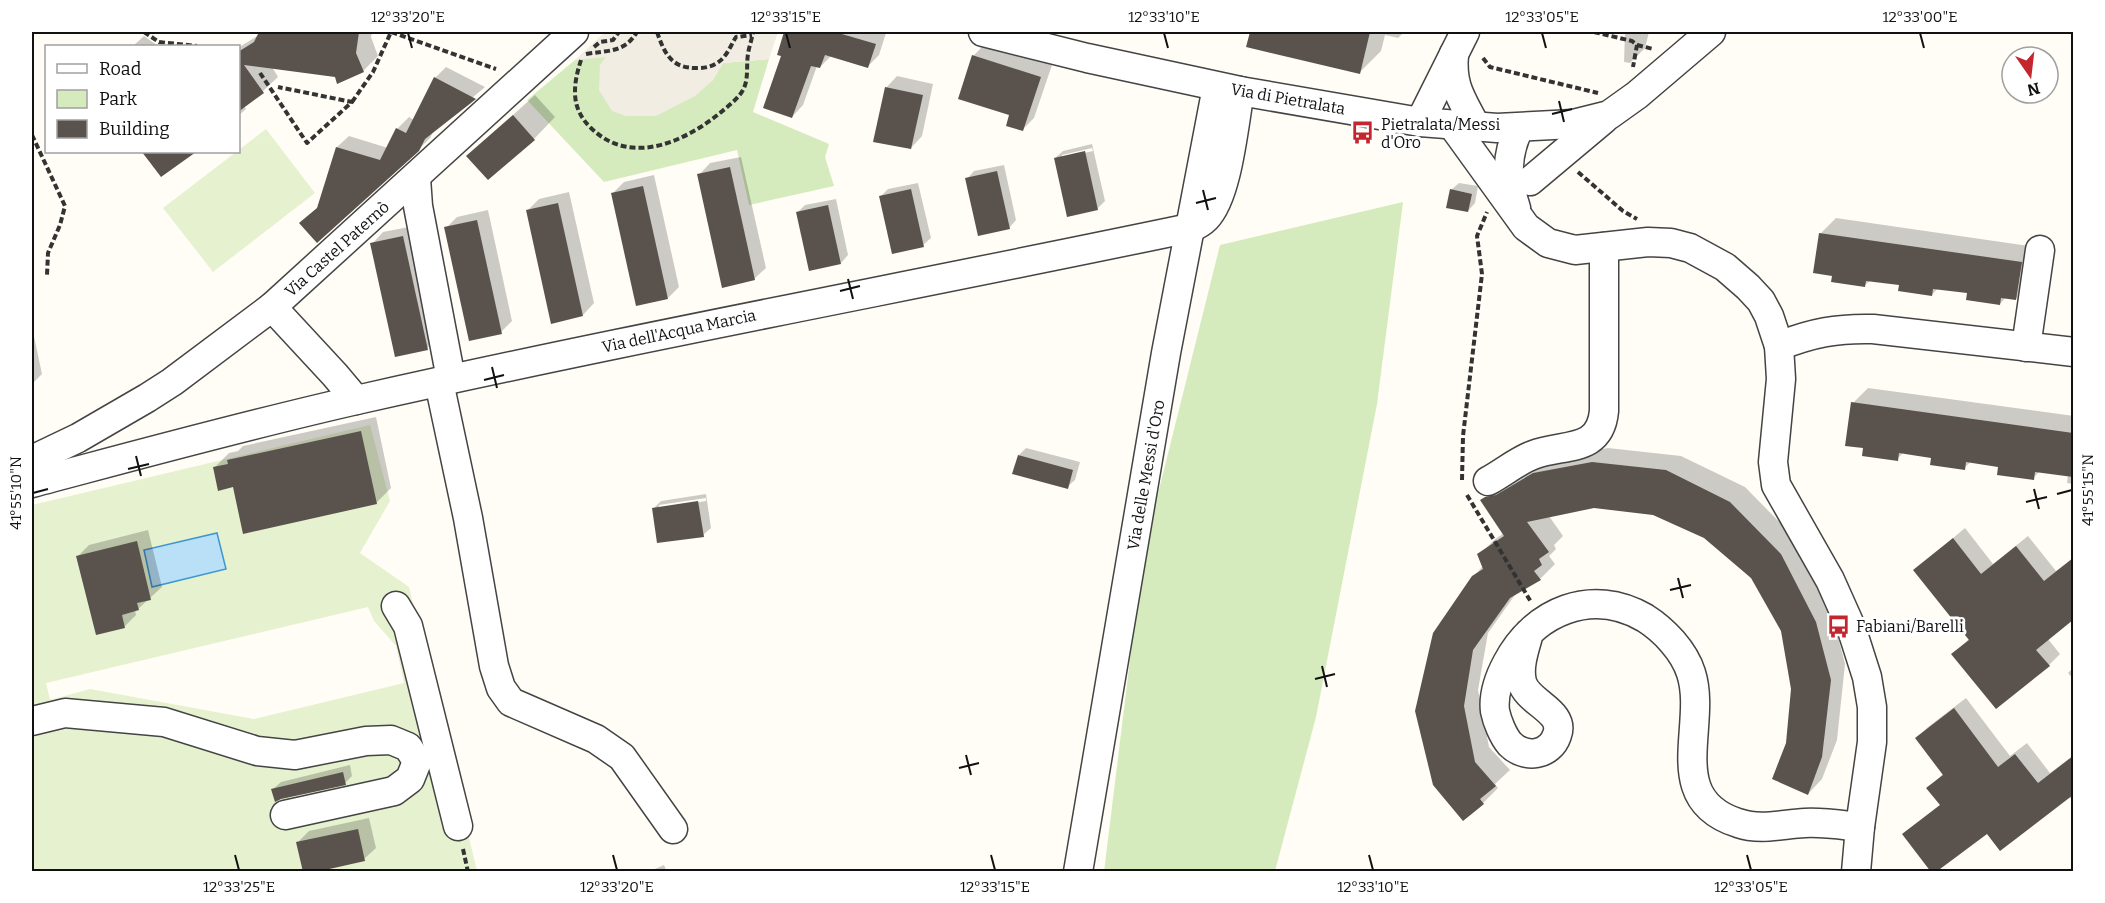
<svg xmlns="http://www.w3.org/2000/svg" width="2105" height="903" viewBox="0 0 2105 903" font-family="Bitter,serif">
<rect width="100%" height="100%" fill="#fffdf5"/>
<g fill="#d5ebbd">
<polygon points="607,56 712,81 723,63 769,59 753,112 829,144 825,157 834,186 749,205 737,150 604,182 527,100 575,60"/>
<polygon points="1403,202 1377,404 1316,717 1275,871 1104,872 1143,554 1220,245"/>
</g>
<g fill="#e6f2cf" fill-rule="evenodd">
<polygon points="266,129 315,193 213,272 163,208"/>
<path d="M370,425L390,501L360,553L409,587L477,871H32V505ZM368,607L374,621L396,646L404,683L254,719L90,689L50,700L46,683Z"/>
</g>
<polygon fill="#f1ede2" points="605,32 778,32 769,59 723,63 712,81 695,96 656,116 626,116 612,111 599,90 600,65 606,57 575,60"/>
<polygon fill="#b9e0f7" stroke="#3f96cf" stroke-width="1.5" points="217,533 226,569 152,587 144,550"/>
<g fill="#0003" fill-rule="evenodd">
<polygon points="261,32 372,32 371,37 378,56 363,71 336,76 272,67 278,77 263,91 244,106 246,109 238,116 238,48 259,35"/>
<polygon points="786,32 881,32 886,33 879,55 868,66 832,55 820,67 817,66 803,105 792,117 783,55 779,54"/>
<polygon points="1252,32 1404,32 1398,38 1385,35 1381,51 1360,72 1248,46"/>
<polygon points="1625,32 1649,32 1645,48 1630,63 1624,62"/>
<polygon points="144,36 158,46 133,46"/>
<polygon points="985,44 1052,65 1034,118 1023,129 1011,114 960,98 974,55"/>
<polygon points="446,67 485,87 434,130 430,138 418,150 319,207 337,147 349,136 388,148 397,129 409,117 414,120 435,78"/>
<polygon points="897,76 933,84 922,136 911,148 886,88"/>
<polygon points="535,95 555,117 534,139 468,156"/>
<path d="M1092,144L1105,201L1097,209L1055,158L1063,151ZM1092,148L1093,151L1062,158V155Z"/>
<polygon points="142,152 193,152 161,175"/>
<polygon points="741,157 766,268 754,279 699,175 710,163"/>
<polygon points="1004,165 1016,220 1009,228 967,179 974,171"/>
<polygon points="654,175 679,287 668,298 612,194 624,182"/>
<polygon points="918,183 931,238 923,245 880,197 888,189"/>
<polygon points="1459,183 1478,186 1475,203 1468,211 1451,190"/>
<polygon points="569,192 594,303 583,315 527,211 539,199"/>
<polygon points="836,199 848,255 841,263 797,213 805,205"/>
<polygon points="488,210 512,321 501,332 446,228 457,217"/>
<polygon points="1836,218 2036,247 2031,284 2016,299 2006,297 2000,304 1969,292 1938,288 1932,295 1900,284 1871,280 1865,285 1833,275 1821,233"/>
<polygon points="414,226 439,337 427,348 372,244 383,232"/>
<polygon points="32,327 42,374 32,384"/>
<polygon points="1868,388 2074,416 2074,484 2067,483 2068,475 2040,471 2033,478 2000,466 1971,462 1964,468 1932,456 1904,452 1897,459 1865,447 1853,403"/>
<polygon points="376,417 391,488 376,503 234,486 214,468 229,453 238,451 243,446"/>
<polygon points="1026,448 1080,462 1075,480 1067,487 1019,455"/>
<polygon points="1608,448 1681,456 1745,487 1796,539 1830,606 1845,664 1837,740 1822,779 1808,794 1788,744 1792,689 1782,631 1752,577 1705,537 1654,513 1594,507 1549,516 1563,536 1554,545 1556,549 1549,556 1555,564 1540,579 1517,592 1488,633 1478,690 1489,747 1510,770 1495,784 1498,788 1483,803 1434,785 1473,577 1483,566 1479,555 1494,540 1504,533 1482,501 1497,486 1550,458"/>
<path d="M706,494L711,528L703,535L653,509L661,501ZM706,498V501L659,508V505Z"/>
<polygon points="1965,528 1993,564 2028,536 2056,571 2074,558 2074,618 2048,639 2060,654 2049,665 1953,654 1970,638 1915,570"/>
<polygon points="148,530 162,587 138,609 135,610 136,615 124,627 78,556 89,545"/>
<polygon points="2074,667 2074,680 2068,673"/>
<polygon points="1966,698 2010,756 2027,743 2050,773 2074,755 2074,802 2069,797 1987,831 1904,834 1941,804 1928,788 1944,773 1917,738 1928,727"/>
<polygon points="350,765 352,776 345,783 273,789 281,782"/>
<polygon points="369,818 376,848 364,859 298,842 309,831"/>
<polygon points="664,865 667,872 648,872"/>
</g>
<g fill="#5a524d">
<polygon points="259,32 359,32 356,53 364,72 337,84 335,77 244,65 264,93 238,112 238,52 254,42"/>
<polygon points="784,32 835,32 876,44 868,68 825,55 820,68 811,66 792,118 763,108 781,56 777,55"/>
<polygon points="1250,32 1370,32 1360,74 1246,47"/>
<polygon points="972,55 1041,77 1023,131 1006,126 1009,115 958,99"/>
<polygon points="434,77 476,99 425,139 419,151 317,243 299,223 317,208 336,147 380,160 396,128 406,133"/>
<polygon points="885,87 923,95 911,149 873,142"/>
<polygon points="513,115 535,140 488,180 466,156"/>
<polygon points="1085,151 1098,210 1067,217 1054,158"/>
<polygon points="142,152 196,152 161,177"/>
<polygon points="730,167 755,280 722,288 697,174"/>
<polygon points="997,171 1010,229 978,236 965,178"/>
<polygon points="643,186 668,299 636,306 611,193"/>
<polygon points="911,189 924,247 892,254 879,196"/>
<polygon points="1450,189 1472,194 1468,212 1446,208"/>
<polygon points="558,203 583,316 551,324 526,210"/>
<polygon points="828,205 841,264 809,271 796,212"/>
<polygon points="477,220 502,334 469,341 444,227"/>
<polygon points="1819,233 2022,262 2016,300 2001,298 2000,305 1966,300 1967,293 1933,289 1932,296 1898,291 1899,285 1866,281 1865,287 1831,282 1832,276 1813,273"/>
<polygon points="403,236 428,350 395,357 370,243"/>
<polygon points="1851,402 2073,433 2073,477 2035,472 2034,480 1997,475 1998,467 1966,462 1965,470 1930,465 1931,458 1899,453 1898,461 1862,456 1863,448 1845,446"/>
<polygon points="361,431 377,504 243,534 233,487 218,491 213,467 228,464 227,460"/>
<polygon points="1018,455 1073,470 1068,489 1012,474"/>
<polygon points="1592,462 1666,470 1730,502 1781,554 1816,622 1831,680 1822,757 1808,795 1772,779 1786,743 1791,689 1781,631 1751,578 1704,538 1653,515 1594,508 1527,522 1549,552 1539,559 1542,565 1534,571 1541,580 1510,598 1473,650 1464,706 1475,762 1496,786 1480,799 1484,804 1463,821 1433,785 1415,711 1433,633 1472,576 1483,569 1477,554 1504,536 1480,500 1485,497 1496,495 1533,473"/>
<polygon points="698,501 704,537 657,543 652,508"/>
<polygon points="1953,538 1981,574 2016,546 2044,581 2073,558 2073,620 2036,650 2050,666 1996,709 1951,654 1969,640 1913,570"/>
<polygon points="137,541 151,600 137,603 139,610 122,615 125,628 96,635 76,556"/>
<polygon points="1954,708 1998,767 2015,754 2038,783 2073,756 2073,795 2000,851 1987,834 1936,872 1931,872 1902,834 1940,805 1926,788 1943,775 1915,738"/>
<polygon points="343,772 346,785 281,799 275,802 271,789"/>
<polygon points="358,829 365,861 316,872 303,872 296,842"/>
</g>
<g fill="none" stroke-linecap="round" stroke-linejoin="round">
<defs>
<g id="minor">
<polyline points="983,32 1087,58 1240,91 1420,122 1497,128 1573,124 1609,115 1637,95 1711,32"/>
<path d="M1454,54C1451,87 1462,99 1476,127"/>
<polyline points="1420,122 1465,32"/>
<polyline points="1453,126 1526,227 1548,243 1575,250 1648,242 1671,243 1690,248 1725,267 1748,287 1761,301 1769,316 1779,346 1781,379 1773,462 1776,485 1830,580 1851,627 1867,677 1872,707 1872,742 1860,827 1856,872"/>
<polyline points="416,178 418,206 451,379"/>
<polyline points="1530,181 1604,119"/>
<path d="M1516,208C1506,179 1506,155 1519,128"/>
<polyline points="272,307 335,375 356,400"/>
<path d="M1779,346C1812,333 1837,328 1873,329L2074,352"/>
<polyline points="2026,347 2040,250"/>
<polyline points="439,382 468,518 494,666 501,688 511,702 596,739 622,757 673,829"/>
<polyline points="32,460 78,438 147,398 172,382 272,307 574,32"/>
<path d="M1488,481C1503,473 1517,461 1533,455C1563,443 1600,454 1604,411V247"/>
<path d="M32,483C141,454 250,424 361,399C636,337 913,286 1190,228C1195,226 1201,223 1206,218C1228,196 1234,123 1240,91"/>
<polyline points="396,606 408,626 458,826"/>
<path d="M1529,633C1525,648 1518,666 1522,682C1527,703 1566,711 1557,735C1550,756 1525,759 1510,744C1503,736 1497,721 1495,711C1493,695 1500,676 1507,663C1534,611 1592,587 1645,618C1664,630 1684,651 1691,673C1708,725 1662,799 1738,823C1761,831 1782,824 1805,823C1823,822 1842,825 1860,827"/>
<polyline points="32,721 65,713 164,722 257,751 295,755 366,741 391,740 408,747 415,758 416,764 410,779 394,791 285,815"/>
<polyline points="1078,872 1166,353 1217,87"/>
</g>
</defs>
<use href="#minor" stroke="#444" stroke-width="31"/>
<g stroke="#333" stroke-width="4" stroke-dasharray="6 3" stroke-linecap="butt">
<polyline points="144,32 159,42 197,46"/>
<path d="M657,32C665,55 672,69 699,68C708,68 717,65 724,57C729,51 732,43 736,37L752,35"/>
<polyline points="891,32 894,32"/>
<polyline points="1594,32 1632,41 1637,45 1633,67"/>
<polyline points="1637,45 1653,49"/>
<polyline points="594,47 600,42 613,40 619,32"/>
<polyline points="238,51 239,52"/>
<path d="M586,54C609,50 624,53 637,32"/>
<polyline points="1483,58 1490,67 1598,93"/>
<path d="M581,60C573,85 570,108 591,128C630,166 683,143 720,113C727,107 738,99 743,90C749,79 746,66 748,54C749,47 752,39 753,32"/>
<polyline points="260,73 307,143 352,102 278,87"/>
<polyline points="352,102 373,72 391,32 496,69"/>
<polyline points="32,135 65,206 60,225 48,253 47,275"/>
<polyline points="1578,172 1623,211 1637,219"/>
<polyline points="1462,480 1463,436 1482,274 1477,236 1487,212"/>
<polyline points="1467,495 1531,602"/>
<polyline points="463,849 468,872"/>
</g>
<use href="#minor" stroke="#fff" stroke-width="28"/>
</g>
<path fill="none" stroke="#111" stroke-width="2" d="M408,33L412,48M786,33L790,48M1164,33L1168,48M1542,33L1546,48M1920,33L1924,48M1559,101L1564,122M1552,114L1572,109M1203,190L1208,210M1196,203L1216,198M848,279L853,299M840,291L860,286M492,367L497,388M484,380L504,375M136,456L141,476M128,469L149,464M2034,489L2039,509M33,493L48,489M2057,494L2072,490M2026,502L2047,497M1678,578L1683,598M1670,590L1691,585M1322,666L1327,687M1315,679L1335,674M966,755L971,775M959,768L979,763M235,855L239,870M613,855L617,870M991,855L995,870M1369,855L1373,870M1747,855L1751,870"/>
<defs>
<symbol id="bus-bare" viewBox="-9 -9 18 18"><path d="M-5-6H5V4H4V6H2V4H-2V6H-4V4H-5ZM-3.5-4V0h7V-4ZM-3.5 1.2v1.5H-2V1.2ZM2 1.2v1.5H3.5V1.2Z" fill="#c4262e" stroke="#fff" stroke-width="2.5" paint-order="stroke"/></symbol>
</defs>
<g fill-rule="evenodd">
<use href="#bus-bare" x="1346" y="116" width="33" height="33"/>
<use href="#bus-bare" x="1822" y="610" width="33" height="33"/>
</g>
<g text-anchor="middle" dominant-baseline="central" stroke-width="6" stroke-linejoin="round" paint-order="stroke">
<g font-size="16" fill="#111" stroke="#fff">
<text transform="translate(1288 99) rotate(10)">Via di Pietralata</text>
<text transform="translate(337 249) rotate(-42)">Via Castel Paternò</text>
<text transform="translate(679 331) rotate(-12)">Via dell'Acqua Marcia</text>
<text transform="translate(1146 475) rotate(-80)">Via delle Messi d'Oro</text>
</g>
<g font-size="16" fill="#111" stroke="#fff" text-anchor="start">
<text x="1381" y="124">Pietralata/Messi<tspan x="1381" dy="18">d'Oro</tspan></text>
<text x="1856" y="626">Fabiani/Barelli</text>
</g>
</g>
<rect width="2105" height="903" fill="none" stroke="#ffffff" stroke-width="66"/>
<rect x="45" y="45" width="195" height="108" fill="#ffffff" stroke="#a0a0a0" stroke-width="1.5"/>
<rect x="57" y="64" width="30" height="9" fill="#ffffff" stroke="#a0a0a0" stroke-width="1.5"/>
<text x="99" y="75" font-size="18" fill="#111111">Road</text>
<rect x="57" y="90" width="30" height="18" fill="#d5ebbd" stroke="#a0a0a0" stroke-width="1.5"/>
<text x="99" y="105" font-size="18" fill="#111111">Park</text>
<rect x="57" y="120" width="30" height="18" fill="#5a524d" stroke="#a0a0a0" stroke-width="1.5"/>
<text x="99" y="135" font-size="18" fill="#111111">Building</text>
<g transform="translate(2030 75) rotate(166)"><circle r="28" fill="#ffffff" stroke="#a0a0a0" stroke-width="1.5"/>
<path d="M0-4.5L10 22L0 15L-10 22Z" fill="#c4262e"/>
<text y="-9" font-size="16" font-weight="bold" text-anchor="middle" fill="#111111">N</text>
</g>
<rect x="33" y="33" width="2039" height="837" fill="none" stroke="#111" stroke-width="2"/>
<g font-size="15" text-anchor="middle" fill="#111">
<text x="408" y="22">12°33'20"E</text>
<text x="786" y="22">12°33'15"E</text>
<text x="1164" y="22">12°33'10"E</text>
<text x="1542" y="22">12°33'05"E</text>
<text x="1920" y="22">12°33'00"E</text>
<text transform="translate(2088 490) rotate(-90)" y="5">41°55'15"N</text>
<text transform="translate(16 493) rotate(-90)" y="5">41°55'10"N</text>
<text x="239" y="892">12°33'25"E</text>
<text x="617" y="892">12°33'20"E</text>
<text x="995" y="892">12°33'15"E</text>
<text x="1373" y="892">12°33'10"E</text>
<text x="1751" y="892">12°33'05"E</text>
</g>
</svg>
